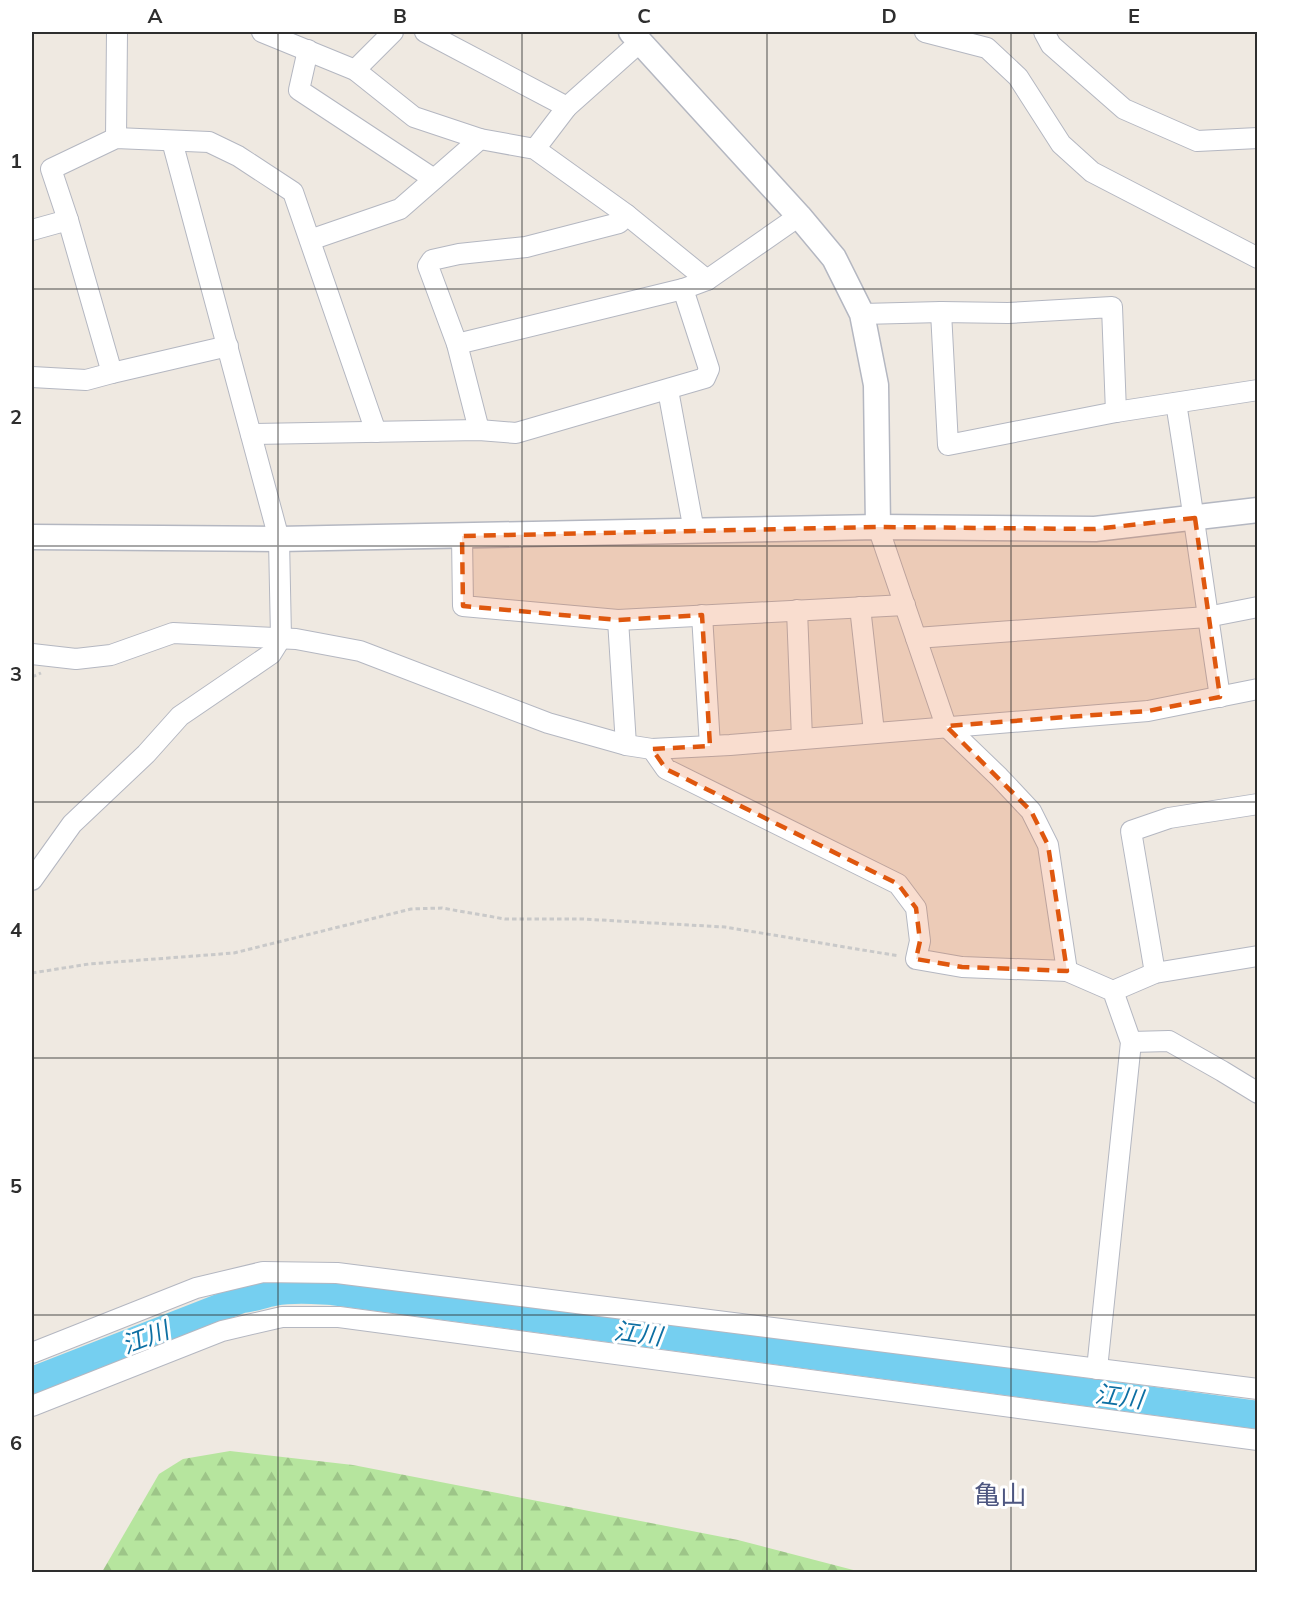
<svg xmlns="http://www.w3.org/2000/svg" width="1289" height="1604" viewBox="0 0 1289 1604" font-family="Mulish,'Noto Sans JP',sans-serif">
<defs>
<pattern id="forest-firs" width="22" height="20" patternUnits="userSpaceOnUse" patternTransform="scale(1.5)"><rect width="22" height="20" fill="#b6e59e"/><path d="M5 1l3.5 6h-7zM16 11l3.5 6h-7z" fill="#9dc588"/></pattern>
</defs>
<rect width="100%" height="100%" fill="#efe9e1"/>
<polygon fill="url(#forest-firs)" points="230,1451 353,1465 738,1540 861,1572 102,1572 159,1474 183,1459"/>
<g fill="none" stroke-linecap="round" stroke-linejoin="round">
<path stroke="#75cff0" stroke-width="28" d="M32,1381L242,1299C253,1298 263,1294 274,1292C293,1288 312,1290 332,1291L1258,1415"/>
<defs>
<g id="minor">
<polyline points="262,32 355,70 414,117 480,139 535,149 627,215 707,280"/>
<polyline points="425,32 567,107"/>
<polyline points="925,32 987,48 1018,77 1061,144 1092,172 1258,258"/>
<polyline points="1044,32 1051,45 1124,109 1197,141 1258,138"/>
<polyline points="308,50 299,90 434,179"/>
<polyline points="355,70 393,32"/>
<polyline points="116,138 117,32"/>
<polyline points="535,149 567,107 640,42"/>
<polyline points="32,230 68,220"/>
<polyline points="310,240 400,209 480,139"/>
<polyline points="941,312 948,445 1116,412 1258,390"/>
<polyline points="862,314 941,312 1008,313 1112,307 1116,412"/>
<polyline points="457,344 683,289 707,280 799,216"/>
<polyline points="112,373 68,220 51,169 116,138 209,142 238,156 293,192 376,432"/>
<polyline points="32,377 86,380 112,373 228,346"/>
<polyline points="668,390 694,531"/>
<path d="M1176,403C1192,501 1205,599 1220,697"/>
<polyline points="479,430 457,344 428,266 432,260 459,254 526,247 619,223 627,215"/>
<polyline points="251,434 479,430 516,433 705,378 709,369 683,289"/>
<polyline points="878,527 946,726 999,777 1031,811 1048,845 1067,971"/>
<polyline points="462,536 463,606 618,620 905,605"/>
<polyline points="860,607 874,732"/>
<polyline points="797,610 802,739"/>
<polyline points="702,615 710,746"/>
<polyline points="618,620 626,745"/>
<polyline points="916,638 1207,617 1258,607"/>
<polyline points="32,654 76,659 111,655 173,633 296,639 360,651 548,723 626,745 652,749 730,745 1148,711 1258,689"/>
<polyline points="652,749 666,769 898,884 916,908 920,941 916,959 962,967 1067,971 1113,991 1131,1042 1097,1369"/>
<polyline points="32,880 72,824 146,754 180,716 271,654 281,638 279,539 172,141"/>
<polyline points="1155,973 1131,831 1169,818 1258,804"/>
<polyline points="1113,991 1155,973 1258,956"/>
<polyline points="1131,1042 1169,1041 1222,1071 1258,1093"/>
<polyline points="32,1353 196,1288 263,1272 337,1273 1258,1389"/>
<polyline points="32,1406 222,1331 282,1317 339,1317 1258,1440"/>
</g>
<g id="tertiary">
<polyline points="631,32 799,216 834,258 862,314 876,385 878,527"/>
<polyline points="32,537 279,539 878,527 1095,529 1258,510"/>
</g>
</defs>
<use href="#minor" stroke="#b4b7c1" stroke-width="22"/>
<use href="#tertiary" stroke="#b4b7c1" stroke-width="27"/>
<g stroke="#c9c9c9" stroke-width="3" stroke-dasharray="4.5 3" stroke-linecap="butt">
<polyline points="32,677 41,673"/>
<polyline points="32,973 89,964 234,953 411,909 442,908 505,919 582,919 725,927 899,956"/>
</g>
<use href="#minor" stroke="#fff" stroke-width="20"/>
<use href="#tertiary" stroke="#fff" stroke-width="24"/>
</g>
<path fill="#df570e" fill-opacity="0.2" stroke="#df570e" stroke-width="4.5" stroke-dasharray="12 8" stroke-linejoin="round" d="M1195,518L1220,697L1148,711L946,726L1031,811L1048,845L1067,971L962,967L916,959L920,941L916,908L898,884L666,769L652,749L710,746L702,615L618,620L463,606L462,536L878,527L1095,529Z"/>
<path fill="none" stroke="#2e2e2e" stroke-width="1.5" stroke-opacity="0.55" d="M278,32V1572M522,32V1572M767,32V1572M1011,32V1572M32,289H1258M32,546H1258M32,802H1258M32,1058H1258M32,1315H1258"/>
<g text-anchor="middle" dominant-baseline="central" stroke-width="6" stroke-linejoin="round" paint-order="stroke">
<g font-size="24" font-style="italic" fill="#0d6fa3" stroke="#fff">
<text transform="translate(638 1333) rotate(7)">江川</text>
<text transform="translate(145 1337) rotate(-21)">江川</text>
<text transform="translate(1119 1396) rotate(7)">江川</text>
</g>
<g font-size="26" fill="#4d5680" stroke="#fff">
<text x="1000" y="1494">亀山</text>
</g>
</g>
<rect width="1289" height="1604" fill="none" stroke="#ffffff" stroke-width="66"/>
<rect x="33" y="33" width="1223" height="1538" fill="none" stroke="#2e2e2e" stroke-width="2"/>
<g font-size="20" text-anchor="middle" font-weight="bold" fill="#2e2e2e">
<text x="155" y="23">A</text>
<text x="400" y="23">B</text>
<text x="644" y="23">C</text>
<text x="889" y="23">D</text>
<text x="1134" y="23">E</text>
<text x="16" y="168">1</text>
<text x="16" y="424">2</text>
<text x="16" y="681">3</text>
<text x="16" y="937">4</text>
<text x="16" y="1193">5</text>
<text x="16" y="1450">6</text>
</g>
</svg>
